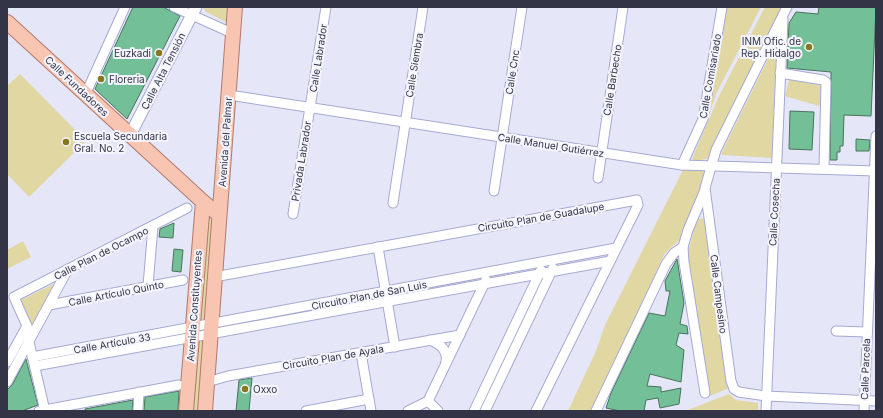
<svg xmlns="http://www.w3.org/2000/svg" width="883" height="418" viewBox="0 0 883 418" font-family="Inter,sans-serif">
<rect width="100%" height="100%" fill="#e5e7f9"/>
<g fill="#e0d7a2">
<polygon points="203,7 229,7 228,23 206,12"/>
<polygon points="726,7 761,7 716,94 710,113"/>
<polygon points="765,7 782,7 709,158 697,161 692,159 719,96"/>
<polygon points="774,47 776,48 772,158 722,155 721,154"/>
<polygon points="20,74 86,141 29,197 7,174 7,86"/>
<polygon points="790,77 824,87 819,106 785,96"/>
<polygon points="684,168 706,171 681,239 665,253 592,411 568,411 596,351 605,325"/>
<polygon points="206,213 215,219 207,317 201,320 198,319"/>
<polygon points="715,218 720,280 733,379 727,389 710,396 687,255 697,219"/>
<polygon points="23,241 31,257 7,269 7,250"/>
<polygon points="58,282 32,328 21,300"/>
<polygon points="198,341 203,341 201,411 191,411"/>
<polygon points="729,394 736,400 758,403 758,411 685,411"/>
</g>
<g fill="#73c098" stroke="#49725c">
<polygon points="133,7 163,7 180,16 127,119 95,89"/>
<polygon points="819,7 876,7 871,116 844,115 843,146 840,146 840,152 837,152 837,160 830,160 831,72 787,68 789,23 796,12 818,14"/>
<polygon points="790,111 814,112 812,150 789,149"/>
<polygon points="856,139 870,140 869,151 856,151"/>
<polygon points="174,223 173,238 159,237 160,229"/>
<polygon points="174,249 183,250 181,272 172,271"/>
<polygon points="677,259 684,303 680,324 687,326 688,334 679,333 676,345 684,350 681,382 650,374 647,386 661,387 661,392 681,388 679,404 660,408 658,398 646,400 644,411 620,411 606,408 611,393 649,313 665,316 670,291 666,291 665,281"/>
<polygon points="26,359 38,405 22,411 7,411 7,390 12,385"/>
<polygon points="252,378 249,411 236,411 239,380"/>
<polygon points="179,391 178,411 144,411 145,397"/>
<polygon points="133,400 132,411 85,411 85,409"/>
</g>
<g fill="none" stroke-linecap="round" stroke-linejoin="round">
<defs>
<g id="minor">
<polyline points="174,7 234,34"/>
<polyline points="787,7 716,150 705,188 731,381 734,389 739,392 766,396 876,401"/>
<polyline points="780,73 823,80 826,82 824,169"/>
<polyline points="86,93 125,7"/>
<polyline points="229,95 682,165 876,171"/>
<polyline points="682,165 703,119 722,7"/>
<polyline points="598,178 623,7"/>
<polyline points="494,191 522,7"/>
<polyline points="393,203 423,7"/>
<polyline points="293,214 326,7"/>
<polyline points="378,247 395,347"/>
<polyline points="214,277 637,200 638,205 536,411"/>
<polyline points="148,286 153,226"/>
<polyline points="49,305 183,280"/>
<polyline points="836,331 867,332"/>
<path d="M430,340C441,344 448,351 446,362"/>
<polyline points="361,353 371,411"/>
<polyline points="32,357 616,248"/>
<polyline points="7,362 27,326"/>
<polyline points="35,366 610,261"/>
<polyline points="7,382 68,269"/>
<polyline points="207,382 228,376 460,335"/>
<polyline points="705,393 684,262 683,247 688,230 705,190"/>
<polyline points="428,401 438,411"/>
<polyline points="39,411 179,385"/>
<polyline points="45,411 29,342 27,326 14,297 187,208"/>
<polyline points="138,411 139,392"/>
<polyline points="306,411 369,399"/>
<polyline points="408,411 428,401 486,280"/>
<polyline points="474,411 541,270"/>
<polyline points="485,411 553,268"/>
<polyline points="596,411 666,264 674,253 683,247"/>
<polyline points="766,411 783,19"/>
<polyline points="864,411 876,136"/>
</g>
<polyline id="tertiary" points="130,135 196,7"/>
<g id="primary">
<polyline points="7,22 200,199 219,215"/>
<polyline points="186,411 203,202"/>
<polyline points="205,411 235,7"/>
</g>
</defs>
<use href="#minor" stroke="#a5a9d2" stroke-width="11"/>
<use href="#tertiary" stroke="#a5a9d2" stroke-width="13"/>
<use href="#primary" stroke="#b07a6c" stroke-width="16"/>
<use href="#minor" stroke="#fff" stroke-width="9"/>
<use href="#tertiary" stroke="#fff" stroke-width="11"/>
<use href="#primary" stroke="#f8c5b3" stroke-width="14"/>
</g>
<g fill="#86781c" stroke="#f4f5fe" stroke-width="1.5">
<circle cx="809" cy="47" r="4"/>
<circle cx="159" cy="53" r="4"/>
<circle cx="101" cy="79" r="4"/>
<circle cx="66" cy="142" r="4"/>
<circle cx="245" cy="389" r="4"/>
</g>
<g text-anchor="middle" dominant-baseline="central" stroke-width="4" stroke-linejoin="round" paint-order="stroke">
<g font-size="10" fill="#333445" stroke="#f4f5fe" text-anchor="start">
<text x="801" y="41" text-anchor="end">INM Ofic. de<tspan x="801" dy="12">Rep. Hidalgo</tspan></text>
<text x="151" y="53" text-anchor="end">Euzkadi</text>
<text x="109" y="79">Floreria</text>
<text x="74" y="136">Escuela Secundaria<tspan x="74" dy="12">Gral. No. 2</tspan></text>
<text x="253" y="389">Oxxo</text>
</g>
<g font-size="10" fill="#333445" stroke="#f4f5fe">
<text transform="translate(318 58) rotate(-81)">Calle Labrador</text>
<text transform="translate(414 65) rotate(-81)">Calle Siembra</text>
<text transform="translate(163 71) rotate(-63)">Calle Alta Tensión</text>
<text transform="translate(512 72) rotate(-81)">Calle Cnc</text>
<text transform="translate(710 76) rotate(-80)">Calle Comisariado</text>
<text transform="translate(612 80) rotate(-81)">Calle Barbecho</text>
<text transform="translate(77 86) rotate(43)">Calle Fundadores</text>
<text transform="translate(225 142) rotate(-86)">Avenida del Palmar</text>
<text transform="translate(551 145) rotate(9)">Calle Manuel Gutiérrez</text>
<text transform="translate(301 161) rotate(-81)">Privada Labrador</text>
<text transform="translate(774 212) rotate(-87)">Calle Cosecha</text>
<text transform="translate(541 217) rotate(-10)">Circuito Plan de Guadalupe</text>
<text transform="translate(101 253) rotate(-27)">Calle Plan de Ocampo</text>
<text transform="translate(116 293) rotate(-11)">Calle Artículo Quinto</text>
<text transform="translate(719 294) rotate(83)">Calle Campesino</text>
<text transform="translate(369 295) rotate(-11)">Circuito Plan de San Luis</text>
<text transform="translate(194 306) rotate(-86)">Avenida Constituyentes</text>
<text transform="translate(112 343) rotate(-10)">Calle Artículo 33</text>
<text transform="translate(333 357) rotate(-10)">Circuito Plan de Ayala</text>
<text transform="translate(865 369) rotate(-88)">Calle Parcela</text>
</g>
</g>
<rect width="883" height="418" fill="none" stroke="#333445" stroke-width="16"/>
</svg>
